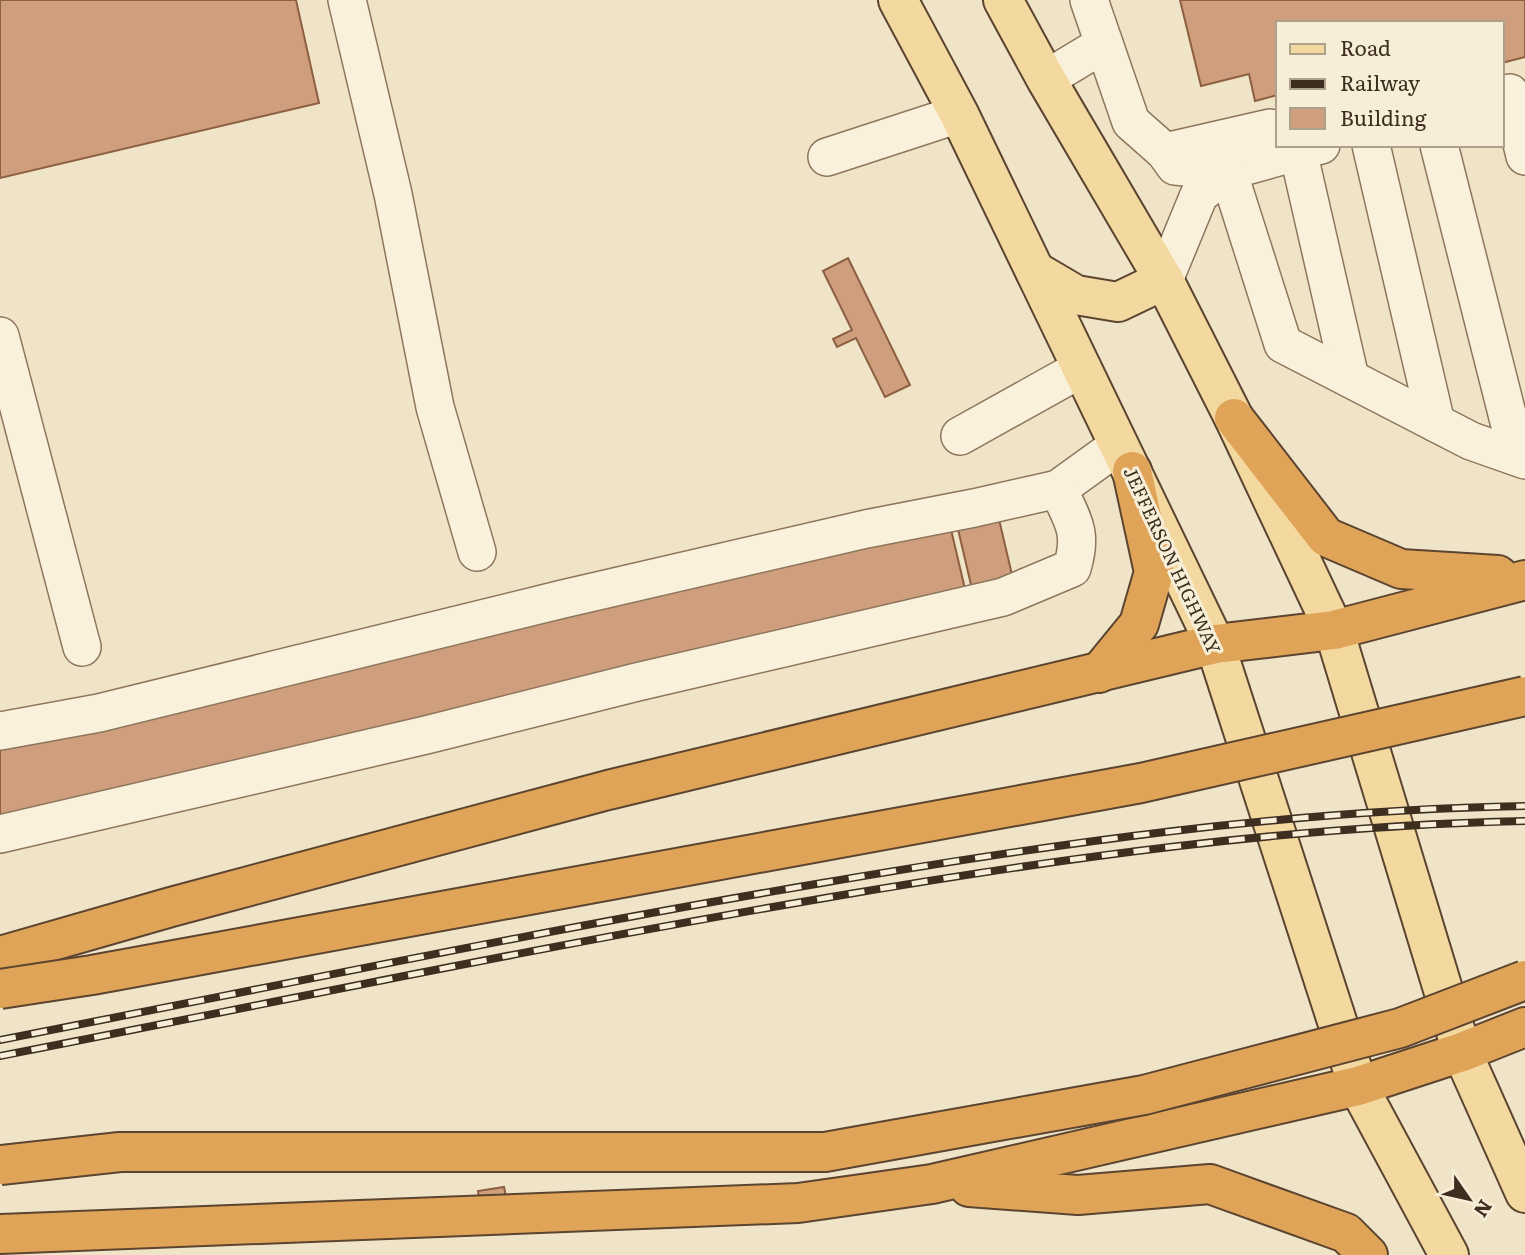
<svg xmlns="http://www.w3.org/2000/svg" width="1525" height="1255" viewBox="0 0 1525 1255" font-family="Literata,serif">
<rect width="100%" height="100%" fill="#f0e4c8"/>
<g fill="#cf9f7d" stroke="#8d5f41" stroke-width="2">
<polygon points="0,0 296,0 319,103 0,178"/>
<polygon points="1180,0 1525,0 1525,57 1502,63 1502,23 1278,23 1278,95 1255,101 1249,74 1201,86"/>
<polygon points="848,258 910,385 885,397 856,338 837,347 833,339 852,330 823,271"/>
<polygon points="998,515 1013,579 972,589 957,525"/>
<polygon points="949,521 965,589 0,818 0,746"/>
<polygon points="504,1187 509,1210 482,1215 478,1191"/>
</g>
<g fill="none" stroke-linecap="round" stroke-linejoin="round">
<defs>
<g id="minor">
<polyline points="347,0 393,194 435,407 477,552"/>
<polyline points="1089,0 1131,122 1165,152 1175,166 1228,171 1321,145"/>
<polyline points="1046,79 1104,44"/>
<polyline points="1510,93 1525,156"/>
<polyline points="1371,145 1436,423"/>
<polyline points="1439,145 1518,457"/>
<polyline points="1298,151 1350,378"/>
<polyline points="1165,152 1270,128 1278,132"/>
<polyline points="827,157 959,114"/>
<polyline points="1228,171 1283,344 1471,441 1525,460"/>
<polyline points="1164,280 1199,195 1228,171"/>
<polyline points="0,336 82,647"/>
<polyline points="960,436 1082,368"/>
<polyline points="0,731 99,713 563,599 866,529 974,508 1058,489 1119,445"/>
<path d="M0,834L426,735L637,682L1003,597L1072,568C1083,532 1073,521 1058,489"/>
</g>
<g id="major">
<polyline points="898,0 959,114 1215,644 1358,1086 1449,1255"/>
<polyline points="1003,0 1046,79 1164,280 1234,418 1334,630 1462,1052 1525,1193"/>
<polyline points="1035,271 1076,295 1118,302 1164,280"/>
</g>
<g id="highway">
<polyline points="1234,418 1326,537 1401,569 1498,575"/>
<polyline points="1099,673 1139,624 1154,572 1132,471"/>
<polyline points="0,956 171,907 608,790 1215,644 1334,630 1525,580"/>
<polyline points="969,1187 1078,1195 1210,1184 1346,1233 1368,1255"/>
<polyline points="0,1234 798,1203 932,1184 1358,1086 1462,1052 1525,1027"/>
</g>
</defs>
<use href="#minor" stroke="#8d765c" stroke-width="40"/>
<use href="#major" stroke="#5b4430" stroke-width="42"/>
<use href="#highway" stroke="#5b4430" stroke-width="42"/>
<use href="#minor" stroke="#faf1dc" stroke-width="37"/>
<use href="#major" stroke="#f3d9a0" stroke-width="38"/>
<use href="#highway" stroke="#e0a458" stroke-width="38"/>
<defs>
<g id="rail">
<path d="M0,1040C272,987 543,930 816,884C1051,844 1286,810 1525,806"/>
<path d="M0,1056C277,1002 553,944 831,897C1061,858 1291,826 1525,821"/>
</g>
</defs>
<use href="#rail" stroke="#3d2e20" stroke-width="8"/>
<use href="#rail" stroke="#f7eed8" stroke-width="5" stroke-dasharray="16" stroke-linecap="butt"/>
<defs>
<g id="highway-bridge">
<polyline points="0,989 92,975 1141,783 1525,696"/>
<polyline points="0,1165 120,1152 825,1152 1144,1095 1400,1028 1525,980"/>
</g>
</defs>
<use href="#highway-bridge" stroke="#5b4430" stroke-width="42" stroke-linecap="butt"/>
<use href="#highway-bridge" stroke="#e0a458" stroke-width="38"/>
</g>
<g text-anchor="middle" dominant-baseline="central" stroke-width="6" stroke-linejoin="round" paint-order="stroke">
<g font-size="18" fill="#3d2e20" stroke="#f7eed8">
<text transform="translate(1173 560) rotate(65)">JEFFERSON HIGHWAY</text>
</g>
</g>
<rect x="1276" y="21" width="228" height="126" fill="#f7eed8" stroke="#ada18e" stroke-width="2"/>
<rect x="1290" y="44" width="35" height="10" fill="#f3d9a0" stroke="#ada18e" stroke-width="2"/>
<text x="1340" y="56" font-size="21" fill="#3d2e20">Road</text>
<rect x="1290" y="79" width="35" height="10" fill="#3d2e20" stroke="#ada18e" stroke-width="2"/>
<text x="1340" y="91" font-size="21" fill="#3d2e20">Railway</text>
<rect x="1290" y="108" width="35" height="21" fill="#cf9f7d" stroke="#ada18e" stroke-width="2"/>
<text x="1340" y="126" font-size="21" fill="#3d2e20">Building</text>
<g transform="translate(1469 1199) rotate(124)" stroke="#f7eed8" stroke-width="5" paint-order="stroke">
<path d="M0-5L12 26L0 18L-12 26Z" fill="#3d2e20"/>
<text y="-10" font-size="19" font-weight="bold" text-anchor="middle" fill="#3d2e20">N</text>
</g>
</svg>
